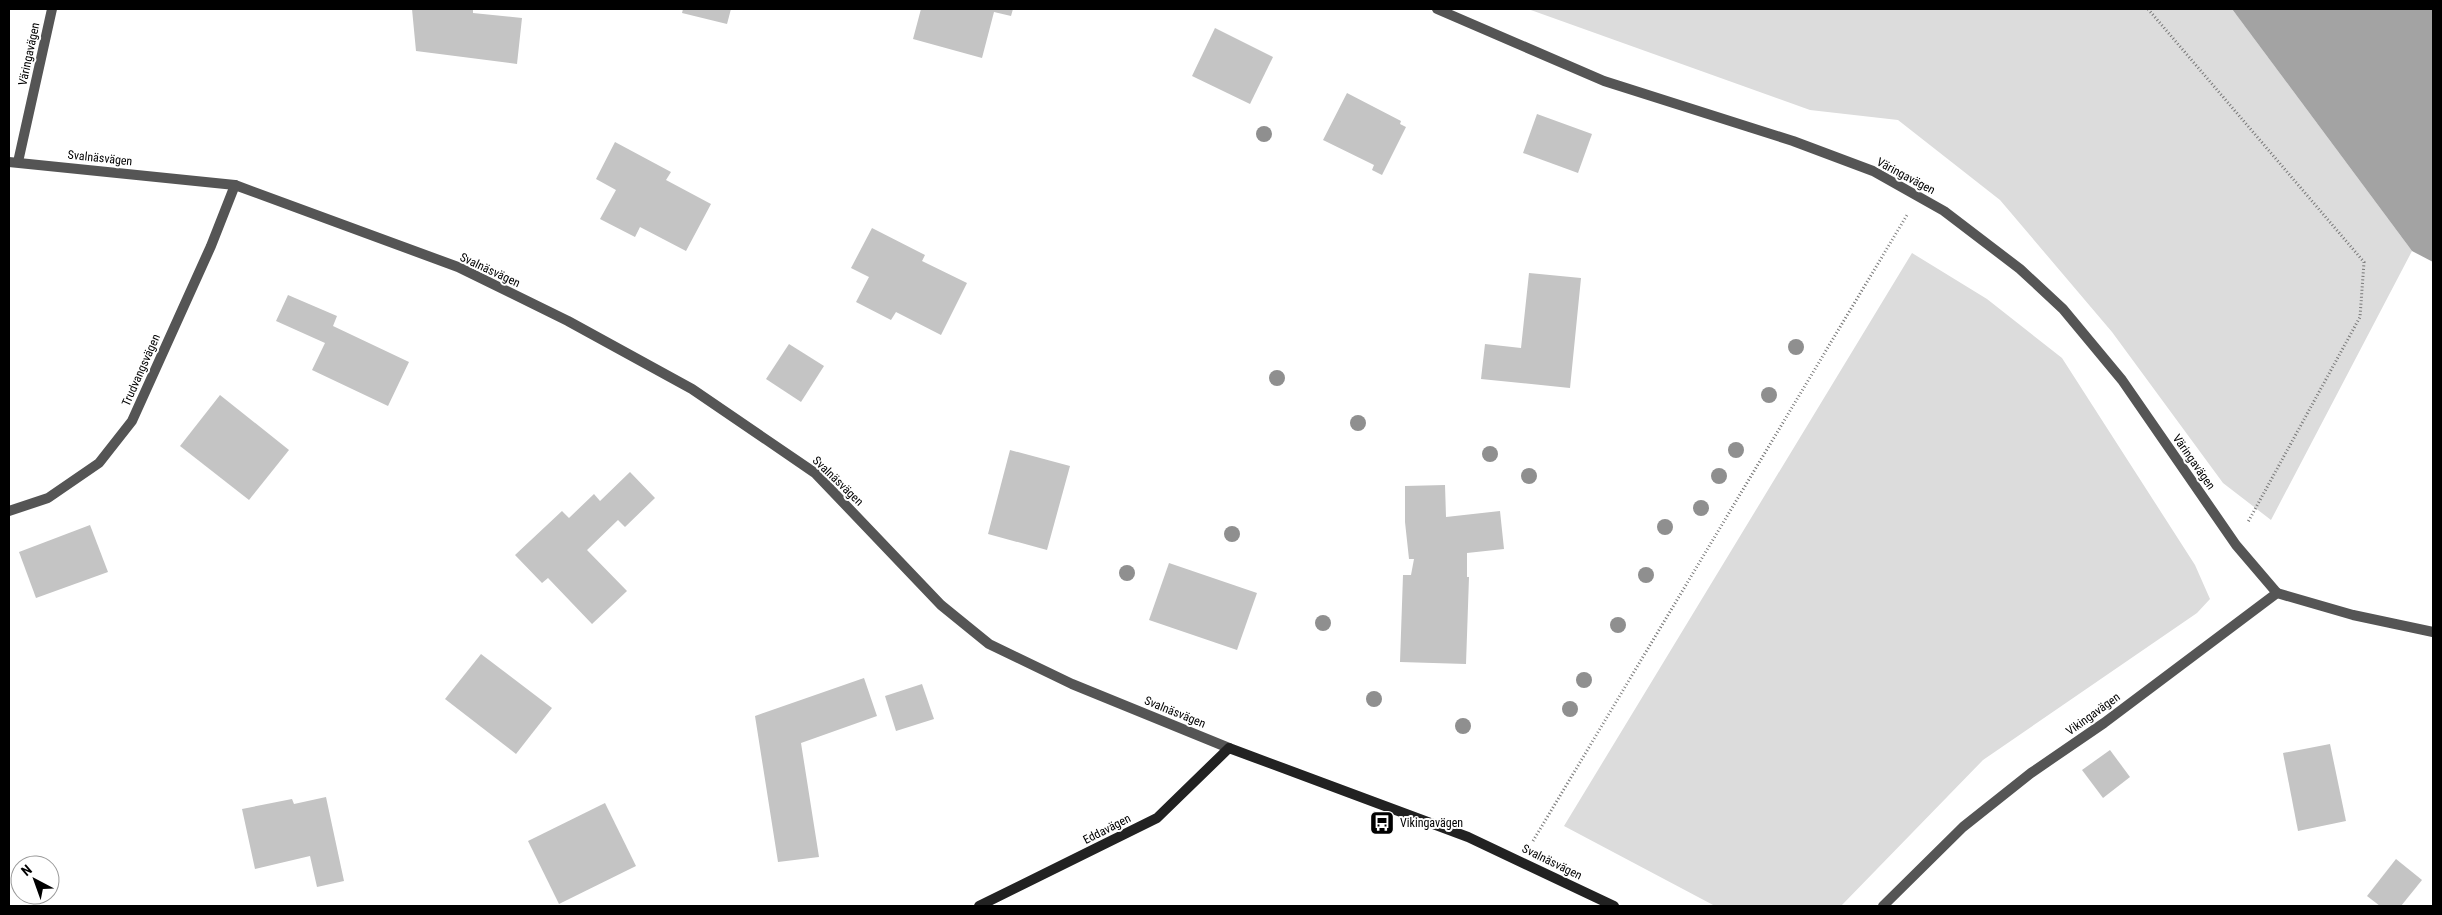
<svg xmlns="http://www.w3.org/2000/svg" width="2442" height="915" viewBox="0 0 2442 915" font-family="'Roboto Condensed',sans-serif">
<rect width="100%" height="100%" fill="#fff"/>
<g fill="#dcdcdc">
<polygon points="1528,9 2232,9 2412,251 2271,520 2223,483 2112,332 2000,200 1898,120 1810,110"/>
<polygon points="1912,253 1987,299 2062,358 2195,565 2210,599 2197,613 1983,760 1841,906 1715,906 1564,826"/>
</g>
<polygon fill="#a3a3a3" points="2232,9 2433,9 2433,262 2412,251"/>
<g fill="#c4c4c4">
<polygon points="412,9 473,9 473,13 522,18 517,64 416,51"/>
<polygon points="683,9 731,9 727,24 682,13"/>
<polygon points="921,9 1013,9 1011,16 994,12 982,58 913,39"/>
<polygon points="1215,28 1273,57 1250,104 1192,76"/>
<polygon points="1347,93 1401,121 1400,124 1406,127 1382,175 1372,170 1374,165 1323,140"/>
<polygon points="1537,114 1592,134 1578,173 1523,153"/>
<polygon points="615,142 671,172 666,180 711,204 686,251 640,227 635,237 600,219 616,190 596,179"/>
<polygon points="872,228 925,255 922,261 967,283 941,335 896,312 891,320 856,302 869,277 851,268"/>
<polygon points="1529,273 1581,278 1570,388 1481,379 1485,344 1521,348"/>
<polygon points="288,295 337,316 333,326 409,362 388,406 312,370 325,343 276,321"/>
<polygon points="789,344 824,366 801,402 766,379"/>
<polygon points="220,395 289,450 249,500 180,446"/>
<polygon points="1010,450 1070,466 1047,550 988,534"/>
<polygon points="630,472 655,498 625,527 618,520 587,550 627,591 592,624 548,578 542,583 515,555 562,511 569,518 594,494 600,501"/>
<polygon points="1445,485 1446,517 1500,511 1504,549 1467,553 1467,577 1469,577 1466,664 1400,662 1403,575 1411,575 1414,559 1409,559 1405,522 1405,486"/>
<polygon points="90,525 108,572 36,598 19,552"/>
<polygon points="1169,563 1257,593 1237,650 1149,620"/>
<polygon points="481,654 552,708 516,754 445,699"/>
<polygon points="864,678 877,716 801,743 819,857 778,862 755,716"/>
<polygon points="922,684 934,719 896,731 885,696"/>
<polygon points="2330,744 2346,821 2298,831 2283,753"/>
<polygon points="2110,750 2130,777 2103,798 2082,770"/>
<polygon points="326,797 344,881 317,887 310,856 255,869 242,809 292,799 294,804"/>
<polygon points="605,803 636,866 559,904 528,841"/>
<polygon points="2396,859 2422,880 2401,906 2380,906 2367,896"/>
</g>
<g fill="none" stroke-linecap="round" stroke-linejoin="round">
<g stroke="#777" stroke-width="3" stroke-dasharray="1 2.5" stroke-linecap="butt">
<polyline points="2148,9 2364,262 2360,317 2248,522"/>
<polyline points="1533,841 1907,215"/>
</g>
<g stroke="#555" stroke-width="10">
<polyline points="1437,9 1604,81 1793,141 1873,171 1944,211 2020,269 2063,309 2122,380 2236,545 2277,593"/>
<polyline points="9,162 235,185 458,267 568,321 692,389 815,473 941,605 989,644 1072,684 1229,748"/>
<polyline points="18,162 52,9"/>
<polyline points="9,511 48,498 99,463 132,421 211,246 235,185"/>
<polyline points="2277,593 2353,615 2433,632"/>
<polyline points="1883,906 1963,827 2031,773 2104,723 2277,593"/>
</g>
<polyline stroke="#222" stroke-width="10" points="979,906 1157,818 1229,748 1468,837 1614,906"/>
</g>
<g fill="#8f8f8f">
<circle cx="1264" cy="134" r="8"/>
<circle cx="1796" cy="347" r="8"/>
<circle cx="1277" cy="378" r="8"/>
<circle cx="1769" cy="395" r="8"/>
<circle cx="1358" cy="423" r="8"/>
<circle cx="1736" cy="450" r="8"/>
<circle cx="1490" cy="454" r="8"/>
<circle cx="1529" cy="476" r="8"/>
<circle cx="1719" cy="476" r="8"/>
<circle cx="1701" cy="508" r="8"/>
<circle cx="1665" cy="527" r="8"/>
<circle cx="1232" cy="534" r="8"/>
<circle cx="1127" cy="573" r="8"/>
<circle cx="1646" cy="575" r="8"/>
<circle cx="1323" cy="623" r="8"/>
<circle cx="1618" cy="625" r="8"/>
<circle cx="1584" cy="680" r="8"/>
<circle cx="1374" cy="699" r="8"/>
<circle cx="1570" cy="709" r="8"/>
<circle cx="1463" cy="726" r="8"/>
</g>
<defs>
<symbol id="bus-square" viewBox="-11 -11 22 22"><rect x="-9" y="-9" width="18" height="18" rx="4" fill="#000" stroke="#fff"/><path d="M-5-6H5V4H4V6H2V4H-2V6H-4V4H-5ZM-3.5-4V0h7V-4ZM-3.5 1.2v1.5H-2V1.2ZM2 1.2v1.5H3.5V1.2Z" fill="#fff"/></symbol>
</defs>
<g fill-rule="evenodd">
<use href="#bus-square" x="1368" y="809" width="28" height="28"/>
</g>
<g text-anchor="middle" dominant-baseline="central" stroke-width="4" stroke-linejoin="round" paint-order="stroke">
<g font-size="12" fill="#000" stroke="#fff">
<text transform="translate(29 54) rotate(-78)">Väringavägen</text>
<text transform="translate(100 158) rotate(6)">Svalnäsvägen</text>
<text transform="translate(1906 176) rotate(28)">Väringavägen</text>
<text transform="translate(490 270) rotate(25)">Svalnäsvägen</text>
<text transform="translate(141 370) rotate(-66)">Trudvangsvägen</text>
<text transform="translate(2194 462) rotate(55)">Väringavägen</text>
<text transform="translate(838 481) rotate(44)">Svalnäsvägen</text>
<text transform="translate(1175 712) rotate(22)">Svalnäsvägen</text>
<text transform="translate(2093 714) rotate(-36)">Vikingavägen</text>
<text transform="translate(1107 829) rotate(-27)">Eddavägen</text>
<text transform="translate(1552 862) rotate(26)">Svalnäsvägen</text>
</g>
<g font-size="12" fill="#000" stroke="#fff" text-anchor="start">
<text x="1400" y="823">Vikingavägen</text>
</g>
</g>
<rect width="2442" height="915" fill="none" stroke="#000000" stroke-width="20"/>
<g transform="translate(35 880) rotate(319)"><circle r="24" fill="#ffffff" stroke="#999999"/>
<path d="M0-4L9 19L0 12L-9 19Z" fill="#000000"/>
<text y="-8" font-size="14" font-weight="bold" text-anchor="middle" fill="#000000">N</text>
</g>
</svg>
